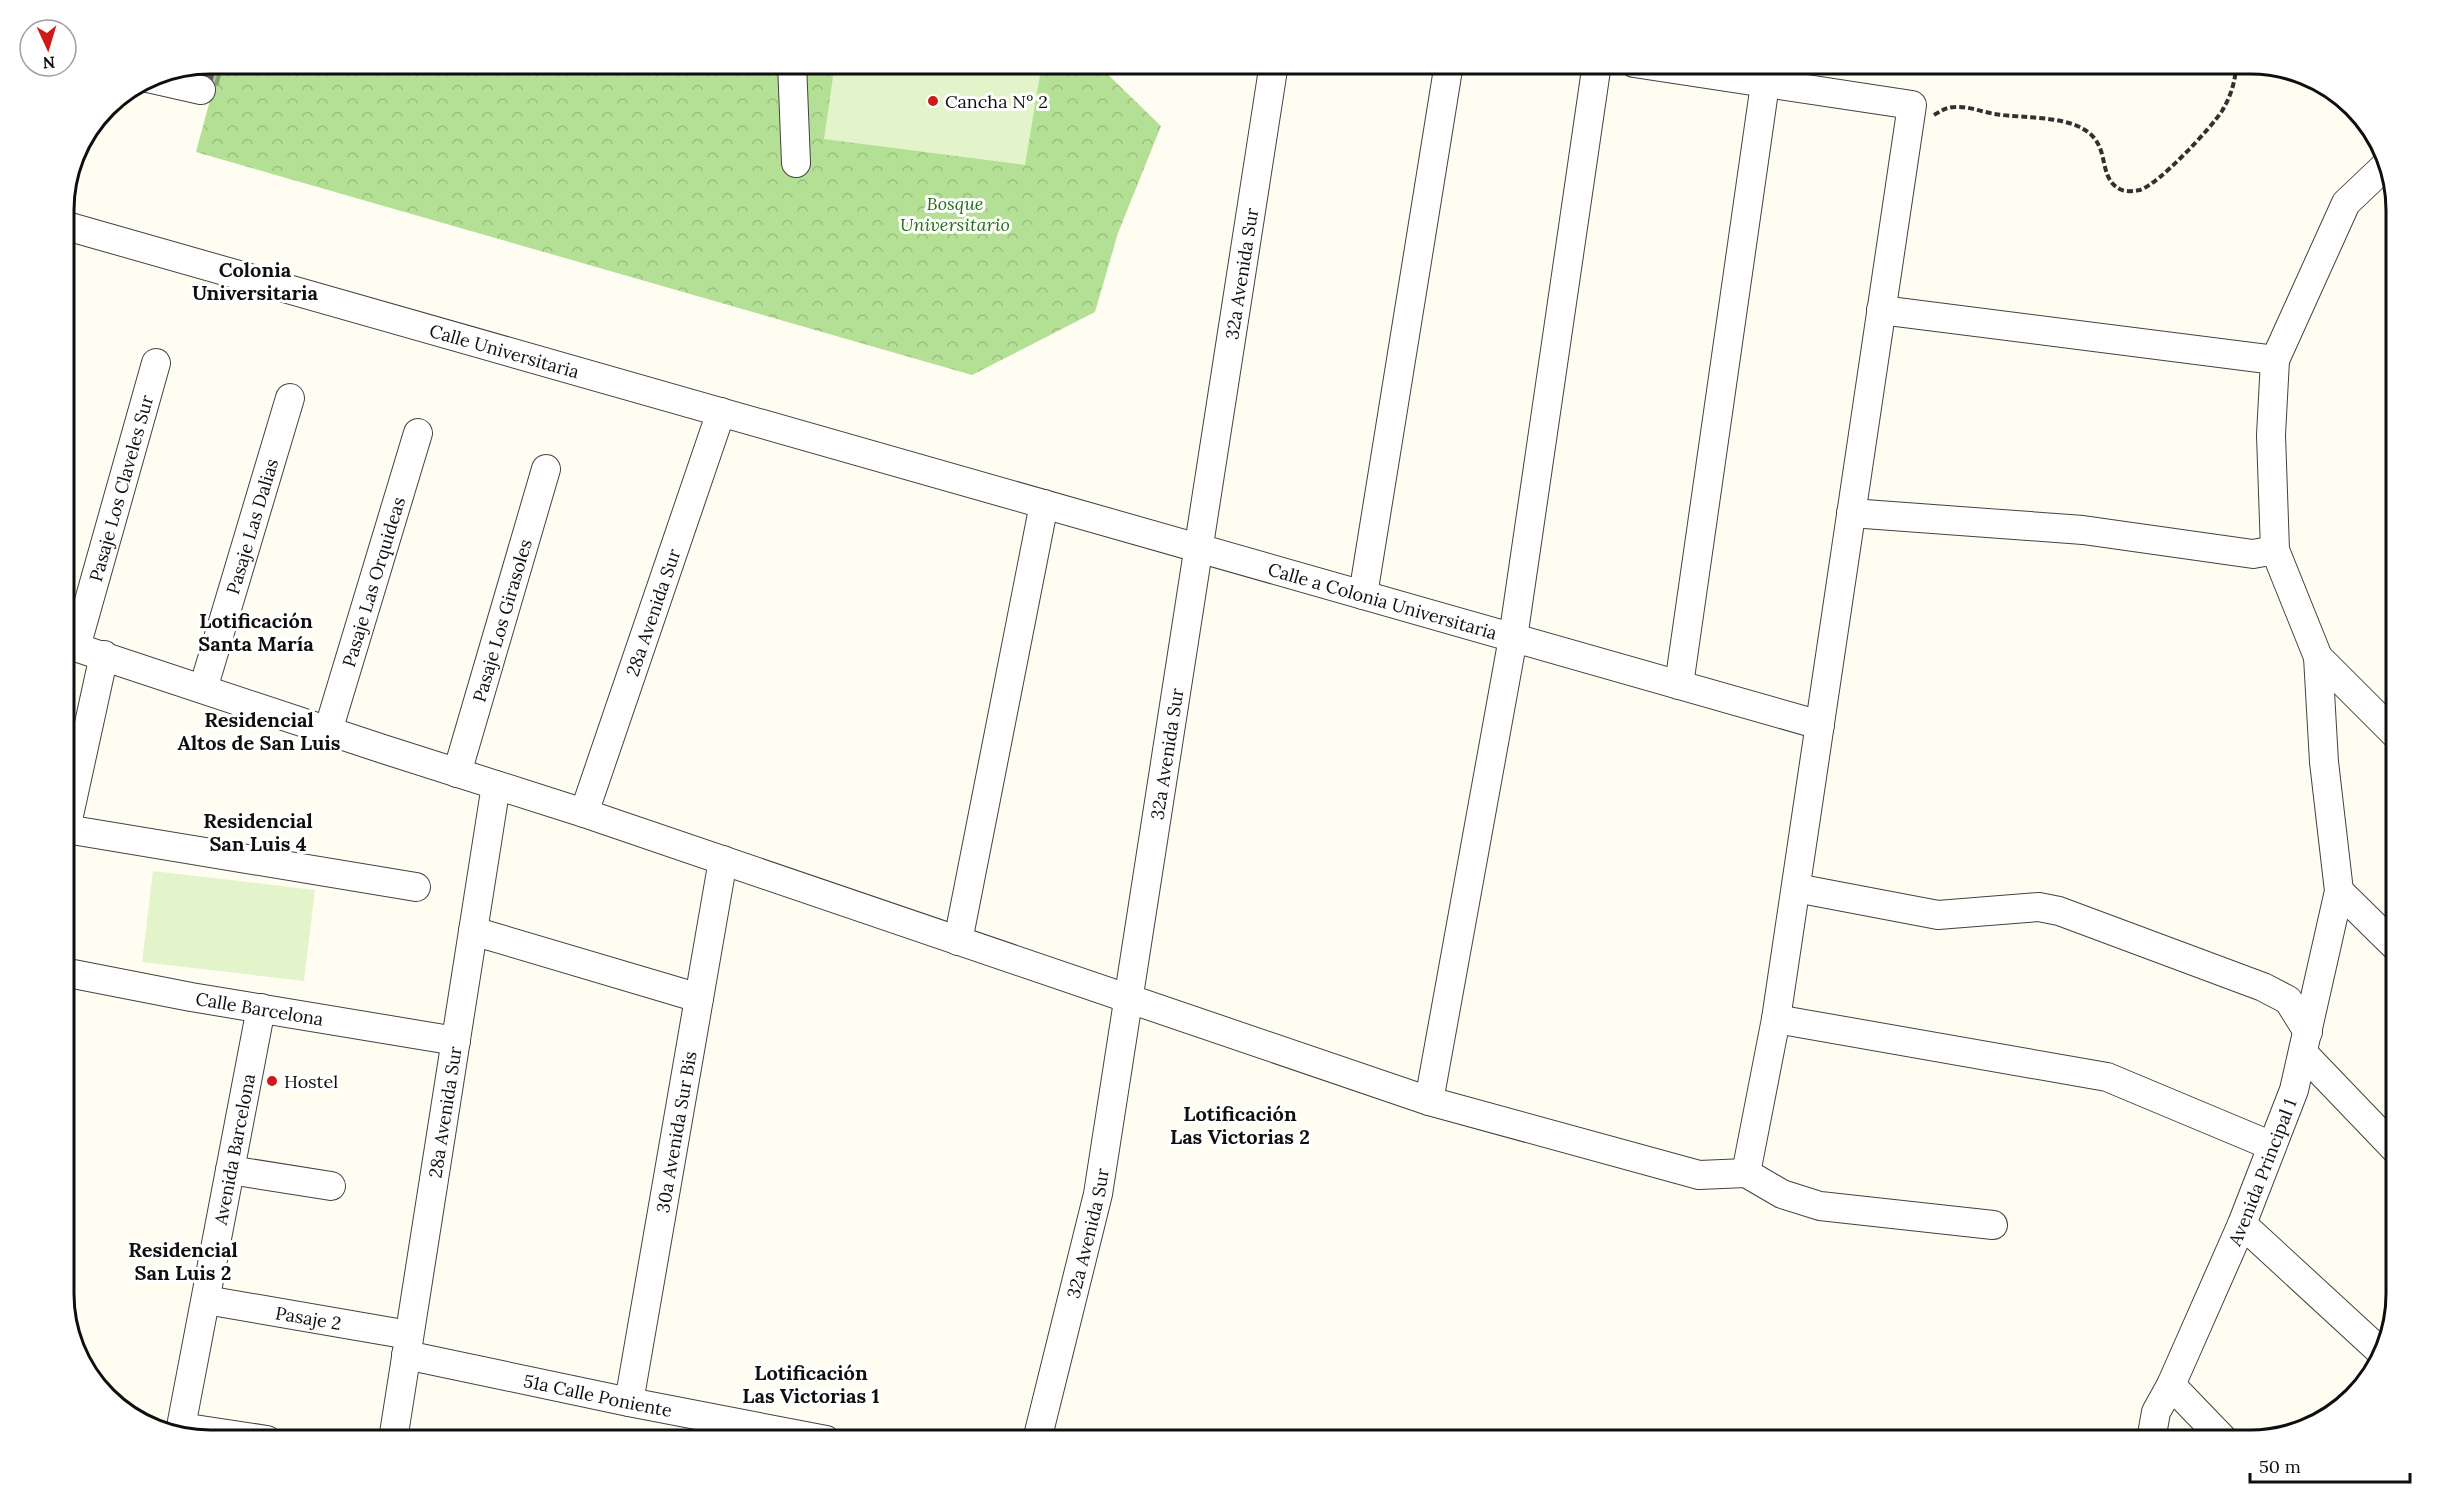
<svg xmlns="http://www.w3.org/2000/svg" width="2460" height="1503" viewBox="0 0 2460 1503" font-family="Lora,serif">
<defs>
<pattern id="forest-crowns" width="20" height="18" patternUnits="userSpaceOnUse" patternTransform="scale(1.5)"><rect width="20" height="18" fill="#b3e094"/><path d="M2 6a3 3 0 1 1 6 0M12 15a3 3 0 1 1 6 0" fill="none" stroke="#99bf7e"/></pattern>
<pattern id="building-cross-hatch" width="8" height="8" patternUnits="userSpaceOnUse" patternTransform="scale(1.5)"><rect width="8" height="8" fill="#59514b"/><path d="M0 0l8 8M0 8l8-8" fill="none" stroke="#6c6561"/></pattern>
<filter id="shadow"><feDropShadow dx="6" dy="4" stdDeviation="0" flood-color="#0004"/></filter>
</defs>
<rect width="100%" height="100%" fill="#fffdf2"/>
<polygon fill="url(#forest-crowns)" points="220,63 1096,63 1161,126 1118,233 1095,312 972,375 196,152"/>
<g fill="#e3f4ca">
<polygon points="835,63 1042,63 1025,165 824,139"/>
<polygon points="153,871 315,890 304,981 142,962"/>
</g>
<polygon fill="url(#building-cross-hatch)" filter="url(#shadow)" points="209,63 217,63 212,83 163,72"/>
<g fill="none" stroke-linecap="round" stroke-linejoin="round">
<defs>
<g id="minor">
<polyline points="792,63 796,163"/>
<polyline points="1634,63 1912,105 1776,1019 1746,1173"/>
<polyline points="148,78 201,90"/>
<path id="s1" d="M63,225L1820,725"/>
<polyline points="1881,310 2275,360"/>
<polyline points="1851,513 2083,530 2253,554 2275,550"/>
<polyline points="1363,595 1449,63"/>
<polyline points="63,643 383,749 584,813 1429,1101 1699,1175 1746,1173 1782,1194 1820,1206 1993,1225"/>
<path id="s2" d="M76,647L156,363"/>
<polyline points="104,655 66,829 416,887"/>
<polyline points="2318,657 2397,736"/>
<polyline points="1679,685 1768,63"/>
<path id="s3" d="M203,689L290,398"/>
<path id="s4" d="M328,731L418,433"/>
<path id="s5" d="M457,773L546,469"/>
<path id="s6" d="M584,813L721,412"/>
<polyline points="1796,888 1938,915 2039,907 2059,911 2263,987 2288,1000 2308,1032"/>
<polyline points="2339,891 2397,948"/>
<polyline points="473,931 699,998"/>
<polyline points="958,941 1044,504"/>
<path id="s7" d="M63,972L191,997L456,1041"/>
<polyline points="1776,1019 2107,1077 2272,1146"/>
<polyline points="2303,1053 2397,1151"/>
<polyline points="1429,1101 1513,638 1597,63"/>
<polyline points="230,1170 331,1186"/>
<polyline points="2242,1224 2381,1352"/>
<path id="s8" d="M206,1300L409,1335"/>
<path id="s9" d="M406,1355L629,1402L826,1440"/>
<polyline points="2171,1385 2224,1440"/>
<path id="s10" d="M629,1402L723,860"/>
<polyline points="181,1427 267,1440"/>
<path id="s11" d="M180,1432L261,1008"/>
<path id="s12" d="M393,1440L496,785"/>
<path id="s13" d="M1037,1440L1098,1194L1274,63"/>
<path id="s14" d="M2151,1440L2156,1412L2171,1385L2242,1224L2294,1090L2339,891L2324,762L2318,657L2275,550L2271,435L2275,360L2346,203L2386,165"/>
</g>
</defs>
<use href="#minor" stroke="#424242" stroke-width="30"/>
<path stroke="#313131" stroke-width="4" stroke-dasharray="6 3" stroke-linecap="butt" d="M1934,115C1941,111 1946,107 1955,107C1968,106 1982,112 1995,114C2024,119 2076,114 2095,139C2108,156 2100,181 2122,190C2126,192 2135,191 2140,190C2159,184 2211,128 2222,111C2231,96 2236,80 2236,63"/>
<use href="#minor" stroke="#fff" stroke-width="28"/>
</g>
<g fill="#ce1a19" stroke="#fff" stroke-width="2">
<circle cx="933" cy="101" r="6"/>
<circle cx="272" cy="1081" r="6"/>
</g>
<g text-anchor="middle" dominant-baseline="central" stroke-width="6" stroke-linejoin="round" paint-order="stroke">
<g font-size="18" fill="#0f0f0f" stroke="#fff" text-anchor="start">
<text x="945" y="101">Cancha Nº 2</text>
<text x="284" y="1081">Hostel</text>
</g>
<g font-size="18" font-style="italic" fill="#266f18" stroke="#fff">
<text x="955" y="203">Bosque<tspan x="955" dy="21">Universitario</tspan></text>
</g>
<g font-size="18" fill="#0f0f0f" stroke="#fff">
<text stroke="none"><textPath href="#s13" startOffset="1185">32a Avenida Sur</textPath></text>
<text stroke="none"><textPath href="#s1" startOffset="459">Calle Universitaria</textPath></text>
<text stroke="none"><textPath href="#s2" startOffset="165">Pasaje Los Claveles Sur</textPath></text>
<text stroke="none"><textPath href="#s3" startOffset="170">Pasaje Las Dalias</textPath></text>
<text stroke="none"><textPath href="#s4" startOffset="156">Pasaje Las Orquideas</textPath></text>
<text stroke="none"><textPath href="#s1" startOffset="1372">Calle a Colonia Universitaria</textPath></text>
<text stroke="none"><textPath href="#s6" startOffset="212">28a Avenida Sur</textPath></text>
<text stroke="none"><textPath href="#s5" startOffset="159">Pasaje Los Girasoles</textPath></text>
<text stroke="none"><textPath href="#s13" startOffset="699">32a Avenida Sur</textPath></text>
<text stroke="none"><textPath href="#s7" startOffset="200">Calle Barcelona</textPath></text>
<text stroke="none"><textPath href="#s12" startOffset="332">28a Avenida Sur</textPath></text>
<text stroke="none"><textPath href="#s10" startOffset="274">30a Avenida Sur Bis</textPath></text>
<text stroke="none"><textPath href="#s11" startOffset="288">Avenida Barcelona</textPath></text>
<text stroke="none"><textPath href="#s14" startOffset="291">Avenida Principal 1</textPath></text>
<text stroke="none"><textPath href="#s13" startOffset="213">32a Avenida Sur</textPath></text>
<text stroke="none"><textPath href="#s8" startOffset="104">Pasaje 2</textPath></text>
<text stroke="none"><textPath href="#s9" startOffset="196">51a Calle Poniente</textPath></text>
</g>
<g font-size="20" font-weight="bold" fill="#0f0f0f" stroke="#fff">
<text x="255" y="269">Colonia<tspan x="255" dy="23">Universitaria</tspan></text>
<text x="256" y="620">Lotificación<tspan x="256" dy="23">Santa María</tspan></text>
<text x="259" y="719">Residencial<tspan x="259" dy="23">Altos de San Luis</tspan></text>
<text x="258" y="820">Residencial<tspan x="258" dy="23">San Luis 4</tspan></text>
<text x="1240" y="1113">Lotificación<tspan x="1240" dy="23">Las Victorias 2</tspan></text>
<text x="183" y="1249">Residencial<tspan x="183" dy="23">San Luis 2</tspan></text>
<text x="811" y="1372">Lotificación<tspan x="811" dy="23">Las Victorias 1</tspan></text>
</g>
</g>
<path d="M0 0H2460V1503H0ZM210 74H2250A136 136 0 0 1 2386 210V1294A136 136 0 0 1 2250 1430H210A136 136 0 0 1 74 1294V210A136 136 0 0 1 210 74Z" fill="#fff" fill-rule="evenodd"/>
<path fill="none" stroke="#0f0f0f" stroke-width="3" d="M210 74H2250A136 136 0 0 1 2386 210V1294A136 136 0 0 1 2250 1430H210A136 136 0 0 1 74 1294V210A136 136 0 0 1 210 74Z"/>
<g transform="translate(48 48) rotate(176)"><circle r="28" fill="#ffffff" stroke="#9f9f9f" stroke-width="1.5"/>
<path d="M0-4.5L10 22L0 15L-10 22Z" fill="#ce1a19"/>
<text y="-9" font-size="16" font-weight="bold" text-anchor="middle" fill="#0f0f0f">N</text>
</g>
<path d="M2250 1473v9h160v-9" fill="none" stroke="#0f0f0f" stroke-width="3"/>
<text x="2259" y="1473" font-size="18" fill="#0f0f0f" stroke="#ffffff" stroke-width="4.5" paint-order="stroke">50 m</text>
</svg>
